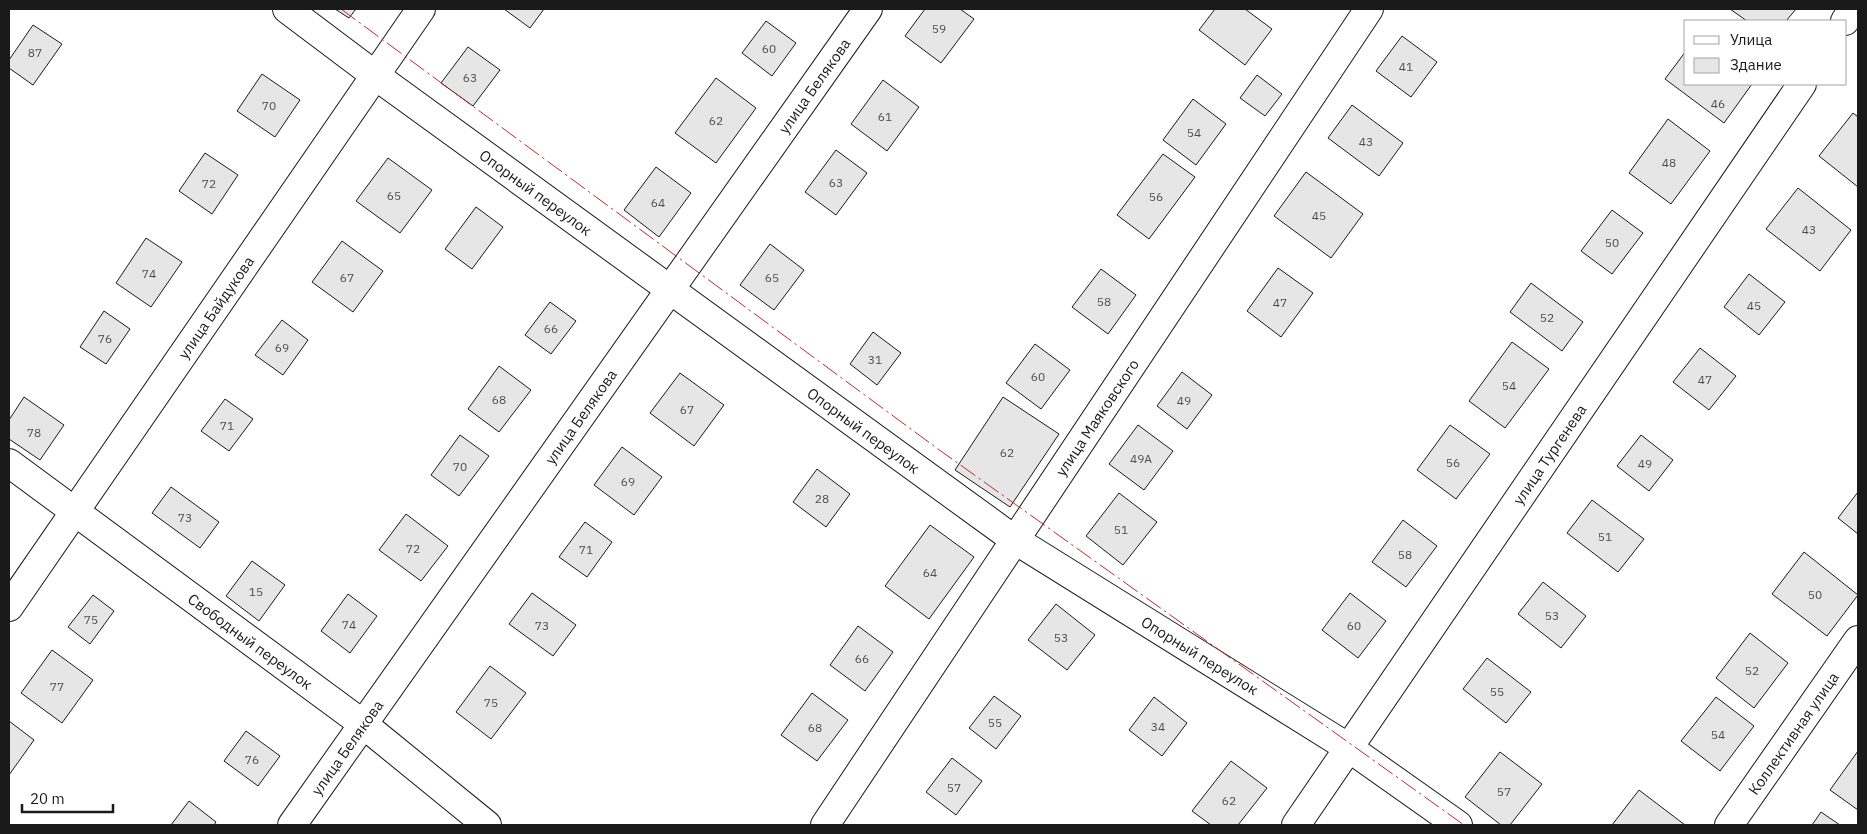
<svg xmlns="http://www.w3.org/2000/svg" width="1867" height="834" viewBox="0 0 1867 834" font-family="'IBM Plex Sans',sans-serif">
<rect width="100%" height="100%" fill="#fff"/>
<g fill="#e6e6e6" stroke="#1a1a1a">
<polygon points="335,9 356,9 349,18"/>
<polygon points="504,9 544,9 530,28"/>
<polygon points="925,9 960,9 974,19 941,63 905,36"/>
<polygon points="1215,9 1245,9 1272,29 1245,65 1199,30"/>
<polygon points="1730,9 1796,9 1786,21 1747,21"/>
<polygon points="766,21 796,43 772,76 742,53"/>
<polygon points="33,25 62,44 33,85 9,68 9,60"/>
<polygon points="1402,36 1437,62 1411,97 1376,71"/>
<polygon points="468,47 500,70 473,106 441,83"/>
<polygon points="1686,51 1686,84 1752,84 1724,123 1665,79"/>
<polygon points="262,74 300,100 275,137 237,111"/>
<polygon points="1257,75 1282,94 1265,116 1240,98"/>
<polygon points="716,78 756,108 716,163 675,133"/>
<polygon points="883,80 919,107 887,151 851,124"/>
<polygon points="1193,99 1226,124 1196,165 1163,140"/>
<polygon points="1352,105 1403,143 1379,176 1328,138"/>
<polygon points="1853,113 1858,117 1858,187 1819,156"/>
<polygon points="1668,119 1710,151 1671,204 1629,173"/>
<polygon points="836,150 867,173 836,215 805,192"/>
<polygon points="205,153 238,175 212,214 179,191"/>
<polygon points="1163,154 1195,177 1149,239 1117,215"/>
<polygon points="388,158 432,190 400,233 356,201"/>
<polygon points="656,167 691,193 659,237 624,210"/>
<polygon points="1306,172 1363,214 1331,258 1274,216"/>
<polygon points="1798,188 1851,230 1820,271 1766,229"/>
<polygon points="476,207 503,227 472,269 445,249"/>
<polygon points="1612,210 1643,233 1612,274 1581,251"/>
<polygon points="146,238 182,262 151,307 116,283"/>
<polygon points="342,241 383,271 353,312 312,282"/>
<polygon points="770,244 804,270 774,310 740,285"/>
<polygon points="1278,268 1313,293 1281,337 1247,311"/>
<polygon points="1101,269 1136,295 1108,334 1072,307"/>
<polygon points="1749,274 1785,302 1759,335 1724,307"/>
<polygon points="1531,283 1583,322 1562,351 1510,312"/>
<polygon points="550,302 576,321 551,354 525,335"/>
<polygon points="104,311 130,329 106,364 80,347"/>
<polygon points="282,320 308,340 283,375 255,355"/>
<polygon points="873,332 901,353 877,385 850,364"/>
<polygon points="1512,342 1549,369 1505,428 1469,401"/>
<polygon points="1035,344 1070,370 1041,409 1006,383"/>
<polygon points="1700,348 1736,376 1709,410 1673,382"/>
<polygon points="499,366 531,390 499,432 468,409"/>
<polygon points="1182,372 1212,395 1187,429 1157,406"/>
<polygon points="680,373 724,405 694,446 650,413"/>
<polygon points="24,397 64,425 40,460 9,439 9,420"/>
<polygon points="1003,397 1059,434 1010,507 955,470"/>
<polygon points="225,399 253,419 229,451 201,431"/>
<polygon points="1138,425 1173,451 1144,490 1109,464"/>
<polygon points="1450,425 1490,454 1456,499 1417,470"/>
<polygon points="460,435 489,456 459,496 431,475"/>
<polygon points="1641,435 1673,460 1649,491 1617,466"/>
<polygon points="622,447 662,477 634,515 594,485"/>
<polygon points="817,469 850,494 826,527 793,502"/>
<polygon points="171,487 219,522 200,548 152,513"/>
<polygon points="1858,492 1858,534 1838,518"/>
<polygon points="1119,493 1157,522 1123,565 1086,536"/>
<polygon points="1592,500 1644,539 1618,572 1567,533"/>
<polygon points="406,514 448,546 421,581 379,550"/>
<polygon points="1403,520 1437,546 1406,587 1372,562"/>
<polygon points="585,522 612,542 587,577 559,557"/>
<polygon points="930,525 974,557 929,619 885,586"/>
<polygon points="1804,552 1858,595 1827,636 1772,594"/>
<polygon points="252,561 285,585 259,621 226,596"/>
<polygon points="1543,582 1586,616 1561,648 1518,614"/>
<polygon points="532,593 576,625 553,656 509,624"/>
<polygon points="1350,593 1386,621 1358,658 1322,630"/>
<polygon points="348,594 377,616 350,653 321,631"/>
<polygon points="93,595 114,611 90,644 68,627"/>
<polygon points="1056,604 1095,635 1067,670 1028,640"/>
<polygon points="858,626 893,652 865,691 830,665"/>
<polygon points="1750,633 1788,663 1754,708 1716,678"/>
<polygon points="52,650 93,680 62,723 21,693"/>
<polygon points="1487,658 1531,692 1506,723 1463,689"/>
<polygon points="490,666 526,693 491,739 456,712"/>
<polygon points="812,693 848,720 817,761 781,735"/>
<polygon points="994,696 1021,716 996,749 969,728"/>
<polygon points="1154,697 1187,723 1162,756 1129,730"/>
<polygon points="1716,697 1754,726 1720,771 1681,741"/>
<polygon points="9,721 34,740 9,775"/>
<polygon points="246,731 280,756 258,786 224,761"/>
<polygon points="1858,751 1858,810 1830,790"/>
<polygon points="1500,752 1542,784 1510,825 1501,825 1465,797"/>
<polygon points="952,758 982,781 956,815 926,792"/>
<polygon points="1231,761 1267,788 1238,825 1211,825 1192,811"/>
<polygon points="1639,790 1685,825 1612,825"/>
<polygon points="189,801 216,822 214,825 171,825"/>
<polygon points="1821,812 1840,825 1812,825"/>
</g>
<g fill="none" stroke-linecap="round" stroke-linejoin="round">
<defs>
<g id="minor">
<path id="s1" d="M287,9L376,76L1015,540L1349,748L1458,825"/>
<polyline points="1845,21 1853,9"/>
<path id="s2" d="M9,463L363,724L487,825"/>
<path id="s3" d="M9,607L421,9"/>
<path id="s4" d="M292,825L868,9"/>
<path id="s5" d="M825,825L1369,9"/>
<path id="s6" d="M1296,825L1802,84"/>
<path id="s7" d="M1729,825L1858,640"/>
</g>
</defs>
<use href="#minor" stroke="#1a1a1a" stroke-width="30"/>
<use href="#minor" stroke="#fff" stroke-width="28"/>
<polyline stroke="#c62828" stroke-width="1" stroke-dasharray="18 4 2.5 4" stroke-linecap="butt" points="341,9 938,449 1464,825"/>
</g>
<g text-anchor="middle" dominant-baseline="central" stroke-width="4" stroke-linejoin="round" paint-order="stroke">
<g font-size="12" fill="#4d4d4d">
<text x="939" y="28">59</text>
<text x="769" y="48">60</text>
<text x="35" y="52">87</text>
<text x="1406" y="66">41</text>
<text x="470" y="77">63</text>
<text x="1718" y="103">46</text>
<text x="269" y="105">70</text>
<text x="885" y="116">61</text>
<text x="716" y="120">62</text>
<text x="1194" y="132">54</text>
<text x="1366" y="141">43</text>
<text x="1669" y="162">48</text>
<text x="836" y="182">63</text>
<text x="209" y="183">72</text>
<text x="394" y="195">65</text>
<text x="1156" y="196">56</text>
<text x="658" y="202">64</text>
<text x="1319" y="215">45</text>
<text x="1809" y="229">43</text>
<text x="1612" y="242">50</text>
<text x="149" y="273">74</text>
<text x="347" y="277">67</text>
<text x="772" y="277">65</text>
<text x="1104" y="301">58</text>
<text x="1280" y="302">47</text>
<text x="1754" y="305">45</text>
<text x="1547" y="317">52</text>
<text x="551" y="328">66</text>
<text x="105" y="338">76</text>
<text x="282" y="347">69</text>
<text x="875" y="359">31</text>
<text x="1038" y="376">60</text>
<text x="1705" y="379">47</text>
<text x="1509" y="385">54</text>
<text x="499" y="399">68</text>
<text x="1184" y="400">49</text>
<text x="687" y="409">67</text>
<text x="227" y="425">71</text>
<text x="34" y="432">78</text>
<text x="1007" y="452">62</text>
<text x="1141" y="458">49А</text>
<text x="1453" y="462">56</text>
<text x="1645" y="463">49</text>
<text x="460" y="466">70</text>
<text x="628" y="481">69</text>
<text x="822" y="498">28</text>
<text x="185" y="517">73</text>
<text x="1121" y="529">51</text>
<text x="1605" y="536">51</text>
<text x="413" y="548">72</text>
<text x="586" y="549">71</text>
<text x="1405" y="554">58</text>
<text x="930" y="572">64</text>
<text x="256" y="591">15</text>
<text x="1815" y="594">50</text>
<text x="1552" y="615">53</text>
<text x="91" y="619">75</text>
<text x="349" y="624">74</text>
<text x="542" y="625">73</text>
<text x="1354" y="625">60</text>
<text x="1061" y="637">53</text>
<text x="862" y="658">66</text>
<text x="1752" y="670">52</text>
<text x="57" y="686">77</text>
<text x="1497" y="691">55</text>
<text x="491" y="702">75</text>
<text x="995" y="722">55</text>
<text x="1158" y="726">34</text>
<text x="815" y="727">68</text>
<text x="1718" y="734">54</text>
<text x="252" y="759">76</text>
<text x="954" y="787">57</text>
<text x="1504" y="791">57</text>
<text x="1229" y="800">62</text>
</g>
<g font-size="15" fill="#1a1a1a" stroke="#fff">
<text stroke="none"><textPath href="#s4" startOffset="905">улица Белякова</textPath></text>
<text stroke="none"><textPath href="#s1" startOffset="309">Опорный переулок</textPath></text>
<text stroke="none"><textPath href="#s3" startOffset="364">улица Байдукова</textPath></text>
<text stroke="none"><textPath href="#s4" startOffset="500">улица Белякова</textPath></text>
<text stroke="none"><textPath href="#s5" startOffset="490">улица Маяковского</textPath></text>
<text stroke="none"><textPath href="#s1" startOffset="714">Опорный переулок</textPath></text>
<text stroke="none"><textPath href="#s6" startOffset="449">улица Тургенева</textPath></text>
<text stroke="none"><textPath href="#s2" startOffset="300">Свободный переулок</textPath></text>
<text stroke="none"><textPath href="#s1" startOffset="1119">Опорный переулок</textPath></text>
<text stroke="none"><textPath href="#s7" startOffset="112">Коллективная улица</textPath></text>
<text stroke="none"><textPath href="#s4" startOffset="95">улица Белякова</textPath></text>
</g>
</g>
<rect width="1867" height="834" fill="none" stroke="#1a1a1a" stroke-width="20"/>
<rect x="1684" y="20" width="162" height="65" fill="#ffffff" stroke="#a3a3a3"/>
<rect x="1694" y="36" width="25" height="8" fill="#ffffff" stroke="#a3a3a3"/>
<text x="1730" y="45" font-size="15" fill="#1a1a1a">Улица</text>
<rect x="1694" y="58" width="25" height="15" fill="#e6e6e6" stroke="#a3a3a3"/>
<text x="1730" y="70" font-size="15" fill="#1a1a1a">Здание</text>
<path d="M22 804v8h91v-8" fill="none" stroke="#1a1a1a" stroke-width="2.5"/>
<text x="30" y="804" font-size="15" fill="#1a1a1a" stroke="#ffffff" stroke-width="4" paint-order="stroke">20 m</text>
</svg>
